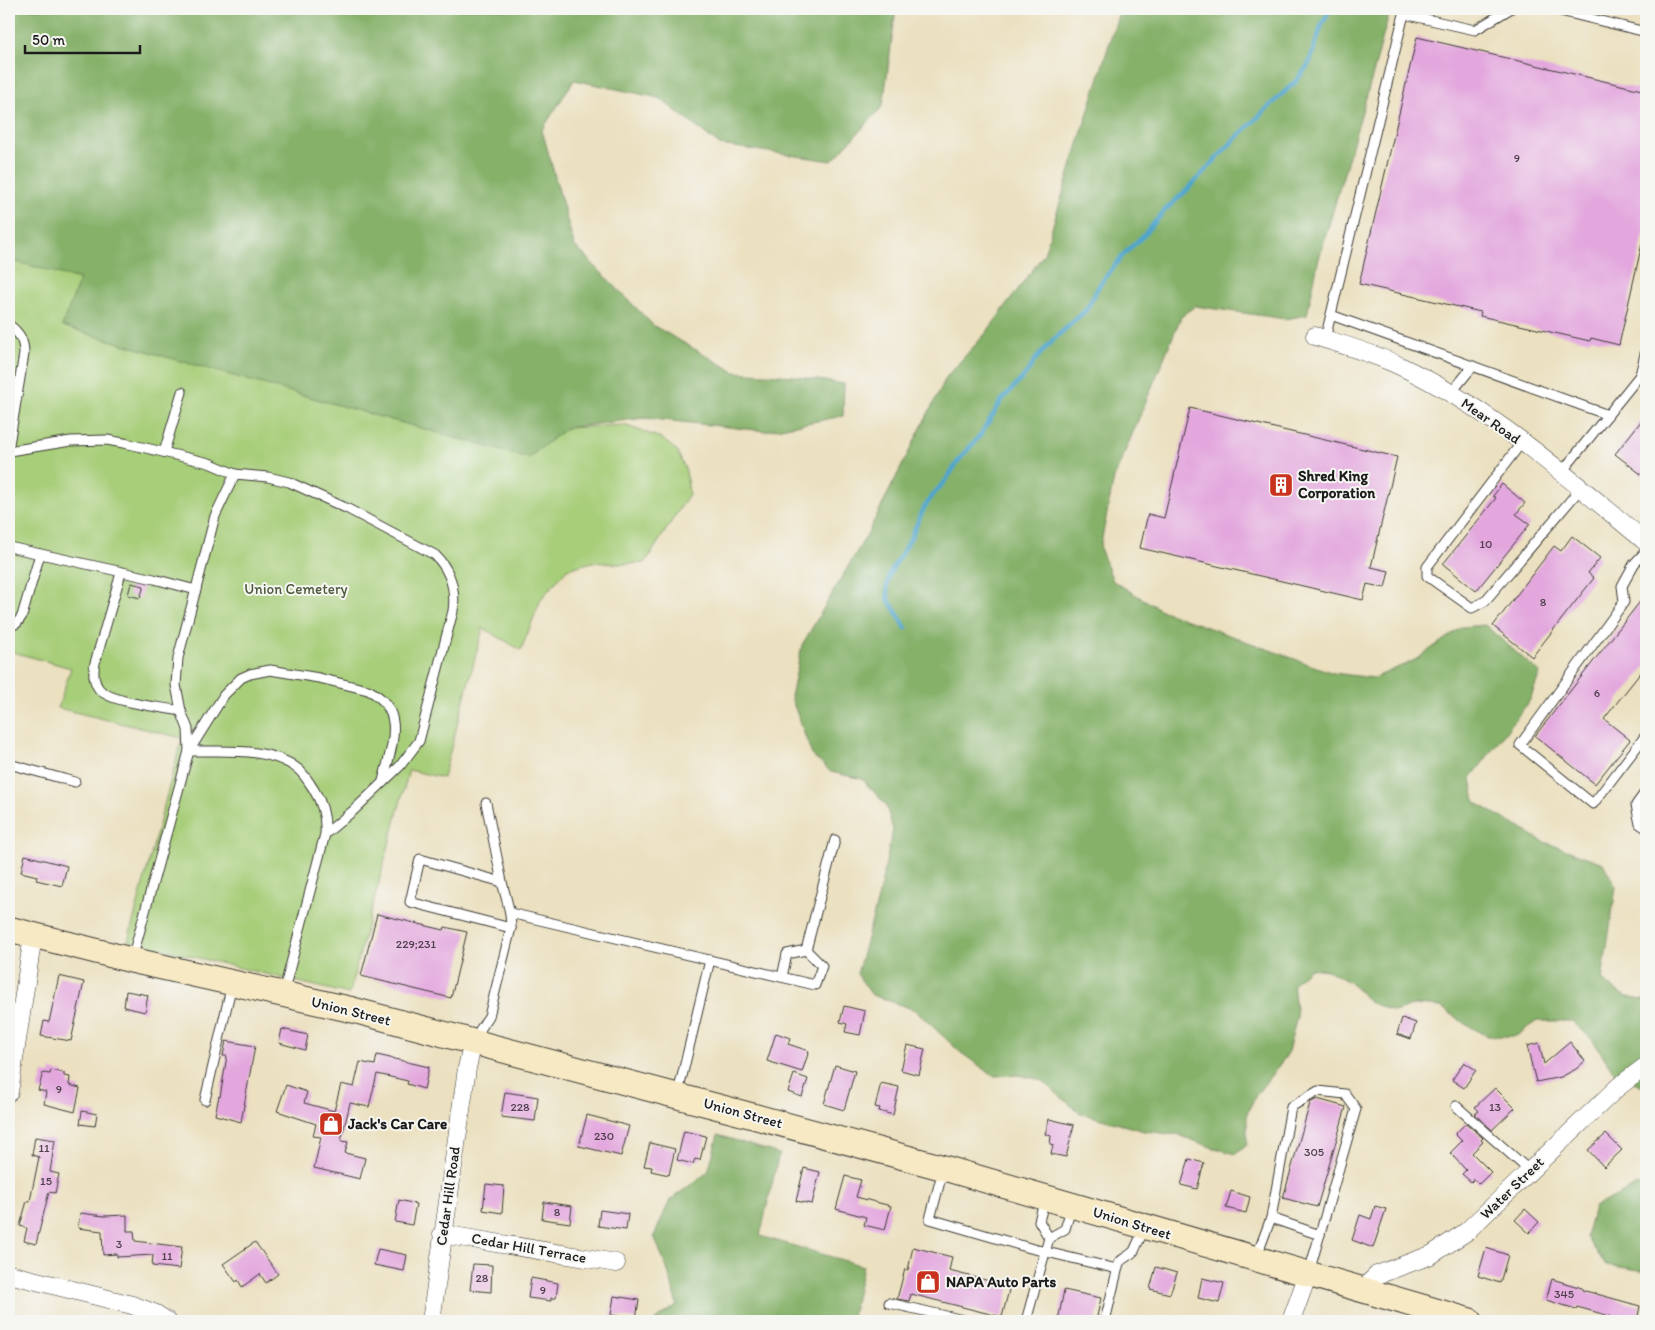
<svg xmlns="http://www.w3.org/2000/svg" width="1655" height="1330" viewBox="0 0 1655 1330" font-family="Itim,sans-serif">
<rect width="100%" height="100%" fill="#f6f6f2"/>
<filter id="ink" filterUnits="userSpaceOnUse"><feTurbulence type="fractalNoise" baseFrequency=".02" numOctaves="2"/><feDisplacementMap in="SourceGraphic" scale="10" xChannelSelector="R" yChannelSelector="G"/><feConvolveMatrix kernelMatrix="1 2 1 2 8 2 1 2 1" color-interpolation-filters="sRGB"/></filter>
<filter id="wash" filterUnits="userSpaceOnUse"><feTurbulence type="fractalNoise" baseFrequency=".0096" numOctaves="4" result="noise"/><feDisplacementMap in="SourceGraphic" scale="20" xChannelSelector="R" yChannelSelector="G"/><feGaussianBlur stdDeviation="1.12" result="paint"/><feColorMatrix in="noise" values="0 0 0 0 0 0 0 0 0 0 0 0 0 0 0 0 0 1.4 0 .05"/><feComposite in="paint" operator="in"/></filter>
<g filter="url(#wash)">
<rect width="100%" height="100%" fill="#ebe0bf"/>
<polygon fill="#a7ce79" stroke="#62754a" points="9,9 259,9 528,458 566,428 624,425 661,438 677,451 686,471 689,494 645,563 618,564 592,562 567,569 541,599 521,650 483,628 443,778 409,770 349,994 128,941 182,738 58,708 71,668 9,651"/>
<g fill="#85b169" stroke="#506642">
<polygon points="9,9 893,9 895,16 883,106 832,161 720,145 659,98 574,80 542,130 574,245 654,326 735,372 793,376 844,384 843,416 765,431 644,418 566,428 528,458 187,363 62,326 80,279 9,260"/>
<polygon points="1120,9 1398,9 1388,17 1373,74 1318,262 1307,315 1285,319 1195,306 1181,317 1114,478 1100,548 1113,581 1163,611 1333,673 1374,678 1415,660 1462,627 1485,625 1540,673 1530,700 1471,778 1475,802 1544,842 1603,863 1616,887 1602,980 1624,996 1646,1001 1646,1089 1613,1071 1592,1039 1572,1021 1537,1021 1516,1036 1488,1036 1465,1024 1441,1007 1415,1005 1394,1012 1369,1002 1354,985 1328,970 1310,968 1293,984 1297,1017 1287,1055 1256,1095 1247,1113 1247,1145 1236,1154 1211,1147 1179,1135 1144,1131 1080,1113 1041,1080 1019,1075 994,1076 960,1052 915,1010 872,995 857,974 878,899 893,830 886,805 862,779 831,772 812,755 791,697 802,645 869,531 947,376 986,333 1044,254"/>
<polygon points="718,1135 779,1154 760,1236 863,1266 851,1321 654,1321 677,1305 669,1274 654,1236 670,1200 708,1172"/>
<polygon points="1646,1183 1646,1271 1606,1265 1586,1237 1594,1207 1638,1185"/>
</g>
<g fill="none" stroke-linecap="round" stroke-linejoin="round">
<polyline stroke="#50a5cc" stroke-width="4.5" points="906,628 888,599 887,585 890,573 910,539 924,508 933,495 946,480 959,460 981,434 1002,400 1027,373 1035,360 1052,341 1086,310 1100,284 1124,254 1144,235 1165,210 1187,190 1232,142 1297,80 1309,64 1321,27 1330,9"/>
</g>
<g id="blocks">
<g fill="#e3a7de">
<polygon points="1417,37 1646,91 1646,226 1619,345 1591,338 1590,341 1480,316 1481,312 1359,284"/>
<polygon points="1190,408 1397,457 1371,567 1389,571 1385,588 1367,584 1363,600 1140,548 1148,514 1164,518"/>
<polygon points="1646,415 1646,478 1615,454"/>
<polygon points="1502,484 1525,503 1516,514 1530,524 1476,591 1443,564 1496,498 1493,496"/>
<polygon points="1572,536 1600,558 1588,573 1594,578 1532,657 1493,626 1554,546 1561,551"/>
<polygon points="131,583 144,586 140,598 128,595"/>
<polygon points="1646,594 1646,666 1604,719 1630,740 1595,784 1535,736"/>
<polygon points="25,855 67,866 62,886 36,880 37,876 21,872"/>
<polygon points="377,914 444,930 445,927 467,932 451,998 361,976"/>
<polygon points="59,976 84,982 71,1041 41,1036 44,1021 49,1022"/>
<polygon points="126,991 148,995 145,1012 124,1007"/>
<polygon points="844,1006 865,1011 860,1035 845,1032 847,1024 840,1022"/>
<polygon points="1402,1018 1416,1023 1411,1039 1397,1034"/>
<polygon points="282,1029 308,1035 305,1050 279,1043"/>
<polygon points="776,1033 790,1038 788,1044 809,1051 802,1072 767,1061"/>
<polygon points="226,1041 255,1046 241,1122 215,1115 219,1096 220,1097 227,1056 223,1056"/>
<polygon points="1570,1042 1585,1061 1576,1069 1561,1077 1536,1082 1527,1046 1539,1043 1544,1064"/>
<polygon points="907,1045 925,1049 919,1075 901,1070"/>
<polygon points="377,1055 429,1067 424,1089 407,1084 408,1081 377,1074 369,1107 350,1103 341,1141 348,1142 345,1153 365,1158 360,1179 314,1168 321,1137 313,1136 316,1124 277,1111 286,1085 307,1092 304,1103 334,1111 341,1084 354,1087 360,1062 375,1065"/>
<polygon points="1464,1062 1476,1070 1464,1088 1452,1080"/>
<polygon points="835,1065 855,1071 844,1110 824,1104"/>
<polygon points="51,1070 64,1073 64,1076 70,1077 69,1085 80,1088 75,1112 44,1104 46,1092 38,1090 43,1073 50,1074"/>
<polygon points="794,1074 808,1079 802,1097 788,1092"/>
<polygon points="881,1083 899,1087 893,1115 879,1111 880,1108 875,1107"/>
<polygon points="1495,1088 1515,1108 1492,1130 1475,1114 1479,1111 1475,1107"/>
<polygon points="505,1092 538,1097 535,1121 501,1117"/>
<polygon points="1317,1099 1346,1107 1317,1207 1283,1198 1310,1103"/>
<polygon points="82,1111 97,1114 95,1126 80,1124"/>
<polygon points="587,1115 629,1126 621,1156 579,1146"/>
<polygon points="1049,1119 1074,1125 1066,1157 1051,1154 1053,1145 1050,1144 1051,1136 1045,1134"/>
<polygon points="1466,1123 1483,1138 1481,1140 1483,1142 1472,1153 1491,1172 1479,1184 1474,1179 1471,1182 1462,1174 1466,1170 1450,1153 1462,1141 1455,1134"/>
<polygon points="684,1131 706,1136 700,1160 695,1159 693,1164 677,1160"/>
<polygon points="1606,1134 1622,1150 1604,1167 1588,1150"/>
<polygon points="35,1137 55,1140 50,1172 59,1174 55,1193 49,1192 36,1244 24,1241 27,1228 20,1226 27,1201 30,1201 39,1157 32,1155"/>
<polygon points="650,1143 675,1149 669,1175 651,1171 652,1167 644,1166"/>
<polygon points="1189,1159 1204,1163 1197,1189 1181,1185"/>
<polygon points="804,1168 820,1172 812,1204 796,1201"/>
<polygon points="845,1176 861,1180 856,1197 891,1206 885,1230 864,1225 866,1217 836,1209"/>
<polygon points="486,1184 504,1186 502,1213 483,1210"/>
<polygon points="1231,1191 1250,1197 1246,1213 1226,1208"/>
<polygon points="399,1200 416,1204 412,1225 395,1222"/>
<polygon points="544,1202 572,1206 570,1223 542,1219"/>
<polygon points="1375,1206 1386,1209 1373,1248 1352,1240 1360,1215 1371,1219"/>
<polygon points="1525,1209 1539,1222 1529,1233 1515,1220"/>
<polygon points="600,1210 628,1214 626,1230 598,1226"/>
<polygon points="80,1213 104,1216 127,1215 127,1231 134,1231 135,1241 182,1247 179,1269 152,1266 153,1255 117,1257 117,1254 103,1255 102,1231 78,1228"/>
<polygon points="255,1242 278,1274 266,1283 260,1274 242,1287 238,1280 236,1282 223,1264"/>
<polygon points="913,1247 952,1257 949,1271 1010,1286 1002,1317 911,1294 909,1301 897,1299 905,1269 908,1270"/>
<polygon points="1486,1248 1508,1255 1500,1283 1478,1276"/>
<polygon points="378,1249 407,1255 404,1271 374,1265"/>
<polygon points="473,1264 492,1265 491,1292 470,1290"/>
<polygon points="1156,1267 1177,1273 1170,1294 1150,1289"/>
<polygon points="531,1278 558,1283 556,1298 551,1298 551,1301 528,1298"/>
<polygon points="1202,1278 1224,1283 1219,1303 1198,1298"/>
<polygon points="1552,1279 1582,1288 1582,1290 1640,1306 1637,1321 1622,1321 1610,1318 1610,1316 1577,1307 1576,1309 1546,1300"/>
<polygon points="1064,1290 1101,1298 1096,1321 1058,1321"/>
<polygon points="614,1296 639,1300 636,1319 611,1315"/>
</g>
</g>
</g>
<g filter="url(#ink)">
<use href="#blocks" fill-opacity="0" stroke="#3b3934" stroke-width="1"/>
<g fill="none" stroke-linecap="round" stroke-linejoin="round">
<defs>
<g id="lane">
<polyline points="1552,9 1646,32"/>
<polyline points="1331,315 1608,415"/>
<path d="M9,325C20,333 24,341 24,354L9,444"/>
<polyline points="1325,339 1404,14 1475,30 1510,9"/>
<polyline points="1451,393 1473,366"/>
<polyline points="1522,442 1427,567 1427,576 1472,608 1485,601 1581,488"/>
<polyline points="9,451 71,441 107,440 129,444 209,463 235,474"/>
<polyline points="164,452 182,392"/>
<polyline points="1561,473 1640,375 1646,350"/>
<polyline points="9,547 154,579 196,590"/>
<polyline points="1646,551 1634,564 1622,586 1624,602 1520,745 1593,804 1646,735"/>
<path d="M121,573L95,663C93,672 93,681 99,689C111,703 162,707 181,711"/>
<polyline points="9,627 17,623 22,616 40,554"/>
<polyline points="9,764 75,782"/>
<polyline points="1646,791 1636,805 1640,824 1646,828"/>
<polyline points="486,803 502,882"/>
<polyline points="510,913 502,882 420,859 410,902 511,928"/>
<path d="M132,959L189,751L224,695L241,678L250,674L270,670L319,678L368,690C408,710 391,747 383,781"/>
<polyline points="782,977 787,954 806,950"/>
<path d="M283,994L325,834C326,818 323,804 314,790C309,782 305,775 298,769C269,746 223,752 189,751L188,729L181,711L176,685L178,658L215,516L235,474L268,477L289,482L348,509L435,555C451,571 456,589 453,611L419,741L400,766L354,810L325,834"/>
<polyline points="474,1039 489,1016 511,928 510,913 815,985 822,966 806,950 835,840"/>
<polyline points="678,1093 710,960"/>
<polyline points="205,1100 232,984"/>
<polyline points="1456,1106 1530,1171"/>
<polyline points="943,1170 930,1219 1030,1248 1117,1269"/>
<polyline points="1271,1218 1320,1235"/>
<polyline points="1049,1238 1065,1229 1072,1206"/>
<polyline points="1256,1258 1271,1218 1291,1107 1318,1091 1345,1094 1356,1109 1309,1272"/>
<polyline points="889,1303 968,1321"/>
<polyline points="1026,1321 1049,1238 1039,1221 1045,1198"/>
<path d="M1105,1321L1119,1263C1123,1257 1129,1257 1134,1251L1145,1227"/>
</g>
<g id="street">
<path d="M1315,336C1343,345 1373,353 1400,366C1492,409 1568,478 1646,542"/>
<polyline points="9,1092 33,936"/>
<polyline points="442,1234 616,1263"/>
<polyline points="9,1274 132,1305 156,1314 167,1321"/>
<polyline points="1366,1291 1370,1282 1377,1275 1431,1255 1466,1232 1618,1087 1646,1066"/>
<polyline points="431,1321 467,1068 473,1042"/>
<polyline points="1291,1321 1308,1274"/>
</g>
<polyline id="secondary" points="9,929 131,960 353,1010 749,1115 944,1168 1470,1321"/>
</defs>
<use href="#lane" stroke="#3b3934" stroke-width="11"/>
<use href="#street" stroke="#3b3934" stroke-width="19"/>
<use href="#secondary" stroke="#3b3934" stroke-width="27"/>
<use href="#lane" stroke="#fff" stroke-width="9"/>
<use href="#street" stroke="#fff" stroke-width="18"/>
<use href="#secondary" stroke="#f7e9c3" stroke-width="25"/>
</g>
</g>
<defs>
<symbol id="building-square" viewBox="-11 -11 22 22"><rect x="-9" y="-9" width="18" height="18" rx="4" fill="#c8321e" stroke="#f6f6f2"/><path d="M-4-6H4V6H1V3H-1V6H-4ZM-2.5-4.3h1.7v1.8h-1.7ZM.8-4.3h1.7v1.8H.8ZM-2.5-1h1.7V.8h-1.7ZM.8-1h1.7V.8H.8Z" fill="#fff"/></symbol>
<symbol id="shop-square" viewBox="-11 -11 22 22"><rect x="-9" y="-9" width="18" height="18" rx="4" fill="#c8321e" stroke="#f6f6f2"/><path d="M-5-2.5h2.3a2.7 3.5 0 0 1 5.4 0H5L5.5 6h-11ZM-1.5-2.5h3a1.5 2.3 0 0 0-3 0Z" fill="#fff"/></symbol>
</defs>
<g fill-rule="evenodd">
<use href="#building-square" x="1267" y="471" width="28" height="28"/>
<use href="#shop-square" x="317" y="1110" width="28" height="28"/>
<use href="#shop-square" x="914" y="1268" width="28" height="28"/>
</g>
<g text-anchor="middle" dominant-baseline="central" stroke-width="4" stroke-linejoin="round" paint-order="stroke">
<g font-size="12" fill="#4e3f4c">
<text x="1517" y="158">9</text>
<text x="1486" y="544">10</text>
<text x="1543" y="602">8</text>
<text x="1597" y="693">6</text>
<text x="416" y="944">229;231</text>
<text x="59" y="1089">9</text>
<text x="520" y="1107">228</text>
<text x="1495" y="1107">13</text>
<text x="604" y="1136">230</text>
<text x="44" y="1148">11</text>
<text x="1314" y="1152">305</text>
<text x="46" y="1181">15</text>
<text x="557" y="1212">8</text>
<text x="119" y="1244">3</text>
<text x="167" y="1256">11</text>
<text x="482" y="1278">28</text>
<text x="543" y="1290">9</text>
<text x="1564" y="1294">345</text>
</g>
<g font-size="15" fill="#1c1c1c" stroke="#f6f6f2">
<text transform="translate(1491 421) rotate(35)">Mear Road</text>
<text transform="translate(351 1011) rotate(14)">Union Street</text>
<text transform="translate(743 1113) rotate(15)">Union Street</text>
<text transform="translate(1512 1188) rotate(-44)">Water Street</text>
<text transform="translate(448 1196) rotate(-82)">Cedar Hill Road</text>
<text transform="translate(1132 1223) rotate(17)">Union Street</text>
<text transform="translate(529 1248) rotate(10)">Cedar Hill Terrace</text>
</g>
<g font-size="15" font-weight="bold" fill="#1c1c1c" stroke="#f6f6f2" text-anchor="start">
<text x="1298" y="476">Shred King<tspan x="1298" dy="17">Corporation</tspan></text>
<text x="348" y="1124">Jack's Car Care</text>
<text x="946" y="1282">NAPA Auto Parts</text>
</g>
<g font-size="15" fill="#4d5a3d" stroke="#f6f6f2">
<text x="296" y="589">Union Cemetery</text>
</g>
</g>
<rect width="1655" height="1330" fill="none" stroke="#f6f6f2" stroke-width="30"/>
<path d="M25 45v8h115v-8" fill="none" stroke="#1c1c1c" stroke-width="2.5"/>
<text x="32" y="45" font-size="15" fill="#1c1c1c" stroke="#f6f6f2" stroke-width="4" paint-order="stroke">50 m</text>
</svg>
